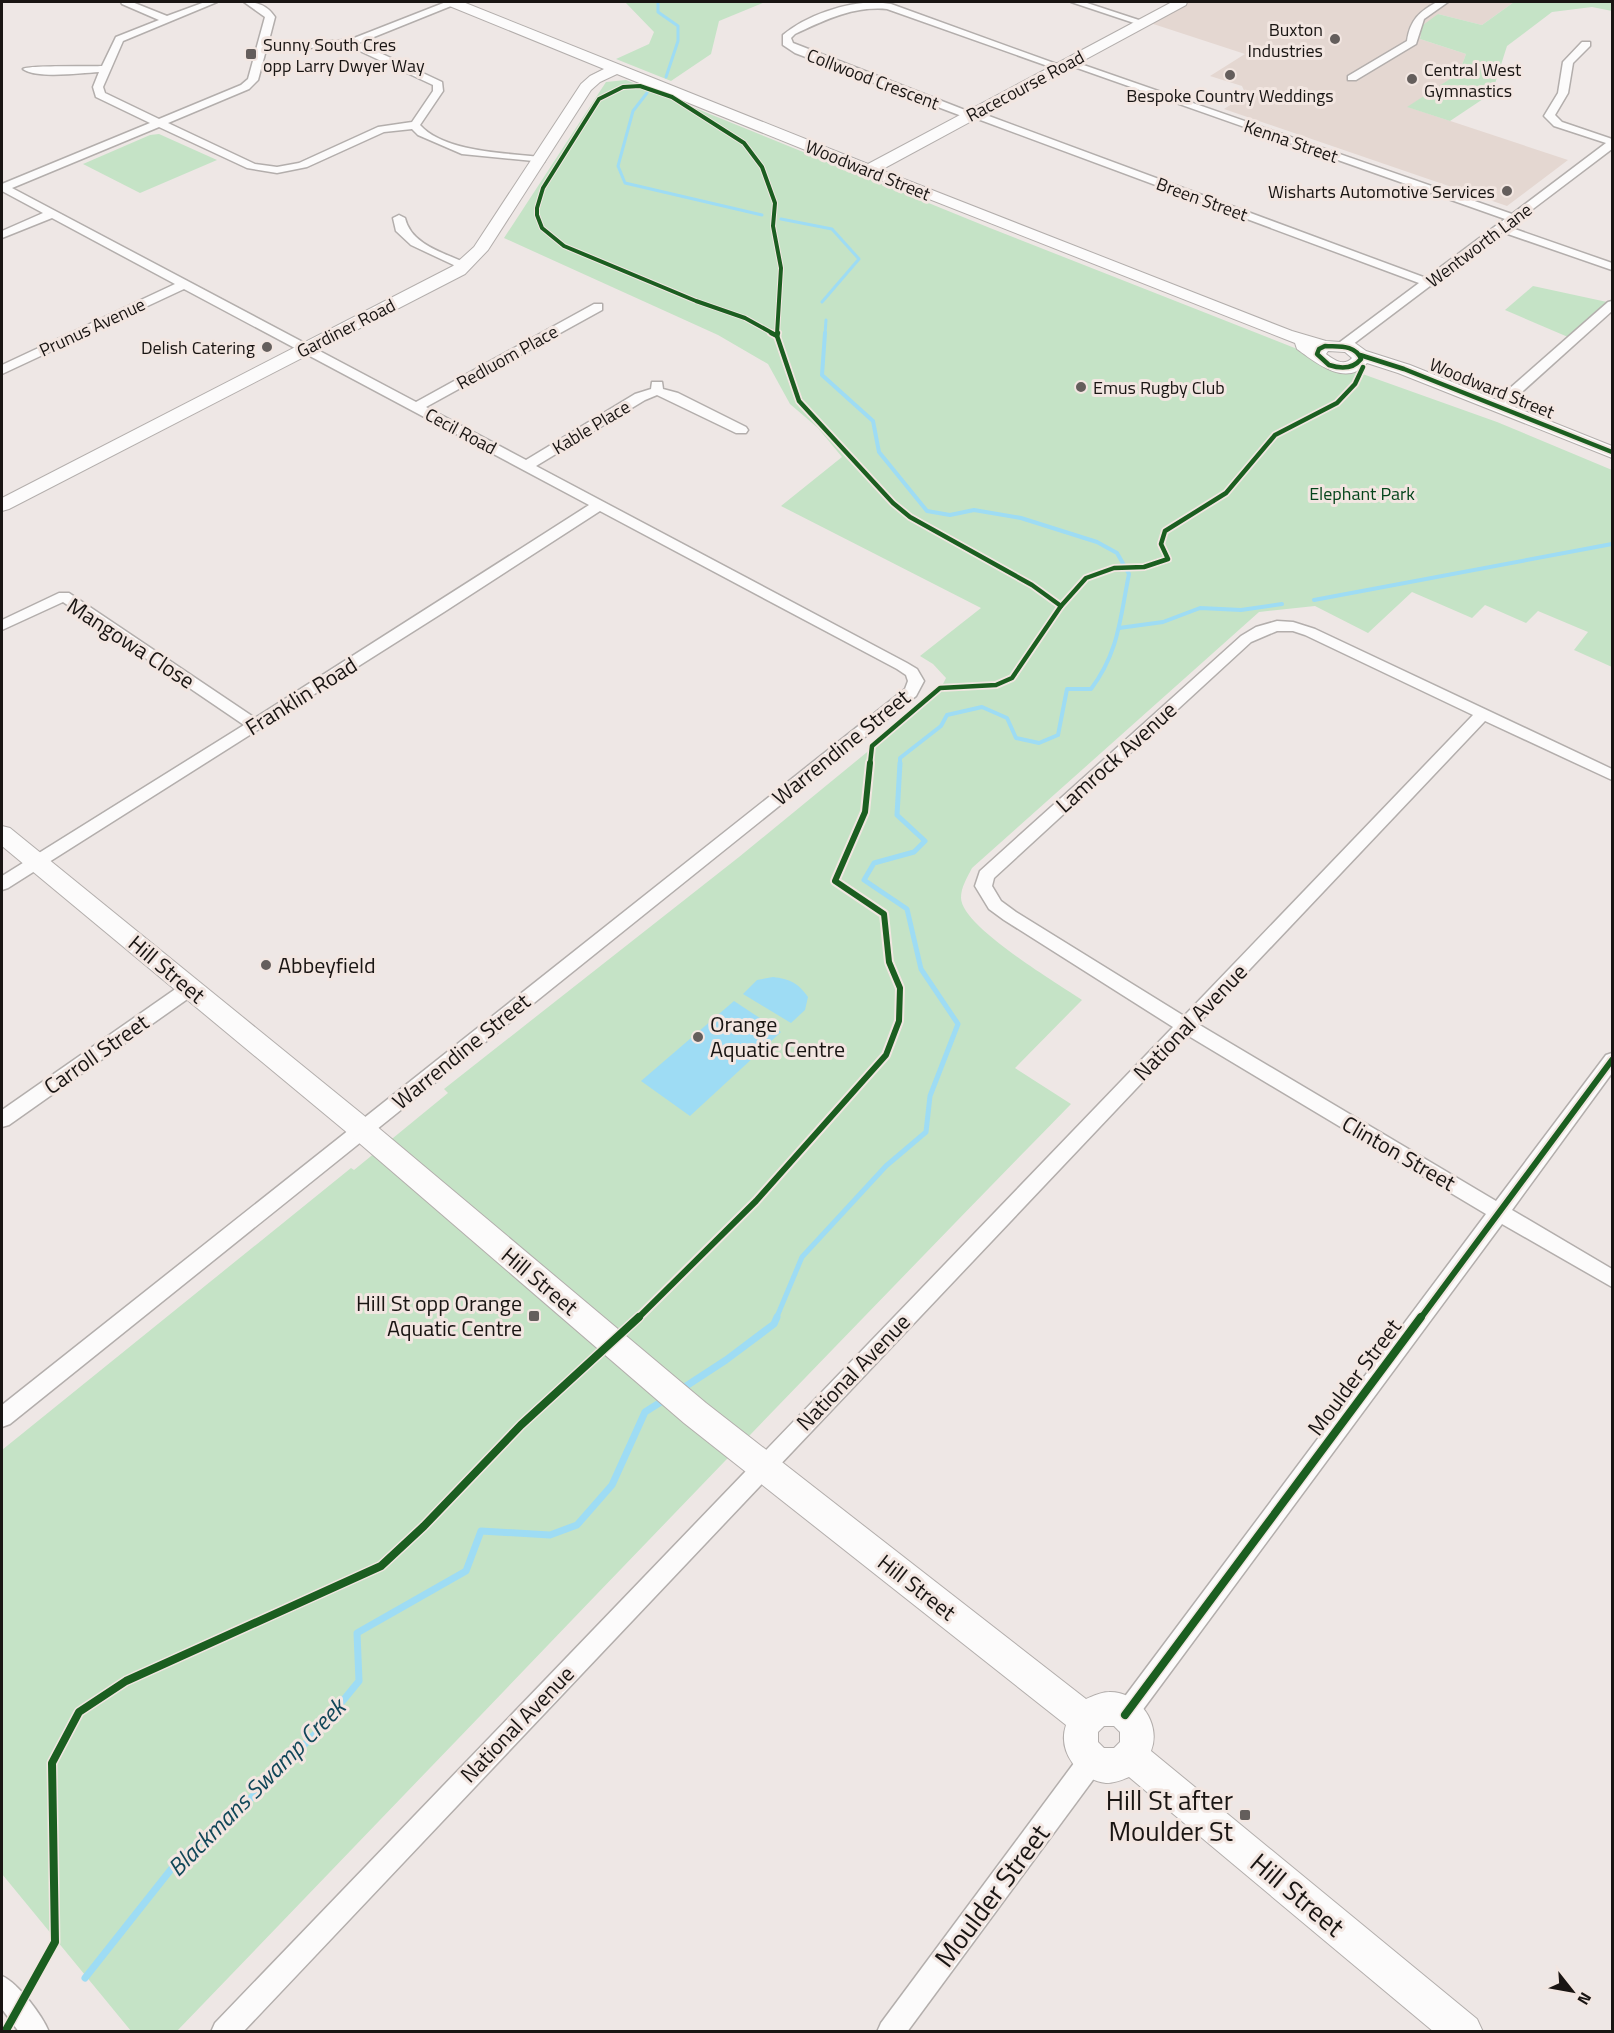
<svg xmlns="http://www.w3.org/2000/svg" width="1614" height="2033" viewBox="0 0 1614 2033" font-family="'Titillium Web',sans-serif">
<rect width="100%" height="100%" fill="#eee7e5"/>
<polygon fill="#e4d7d1" points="1175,2 1514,2 1482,25 1438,14 1421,33 1420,39 1466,54 1459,73 1408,107 1568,160 1507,206 1224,109 1246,95 1242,86 1210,76 1245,54 1138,19"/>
<g fill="#c5e3c6">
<polygon points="625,2 765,2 719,21 711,54 671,81 616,59 649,44 654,32"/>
<polygon points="1514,2 1612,2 1612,11 1592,7 1552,12 1507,46 1492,93 1450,121 1407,107 1459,73 1466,54 1420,39 1421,33 1419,28 1438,14 1482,25"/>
<path d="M626,80L990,228L1343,367L1497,422L1612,470V667L1574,650L1588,632L1538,611L1526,623L1485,605L1472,618L1412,592L1368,633L1315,606L1259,612L972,868C967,878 961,887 961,898C962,927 1057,983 1082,1000L1015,1068L1071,1104C771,1411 475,1722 177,2031H131L2,1874V1450L351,1168L354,1170L448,1093L444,1089L739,857L938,694L946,678L933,664L920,656L981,608L781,506L842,457L818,428L790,404L768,364L718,335L504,238L606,82Z"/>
<polygon points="159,134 217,160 140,193 83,164 150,135"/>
<polygon points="1533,286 1607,302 1568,337 1505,310"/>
</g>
<g fill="#9edcf4">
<path d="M773,977C790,979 798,983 808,997L805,1010L791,1023L743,994L757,980Z"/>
<polygon points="734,1001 781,1032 690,1116 641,1081"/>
</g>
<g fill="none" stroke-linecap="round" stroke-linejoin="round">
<g stroke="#9edcf4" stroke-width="3">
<polyline points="658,2 658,12 678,26 678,41 666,77"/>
<polyline points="647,93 633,111 618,166 625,183 762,215"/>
<polyline points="781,219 832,229 859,259 822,302"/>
<polyline points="825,334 826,320"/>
</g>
<g stroke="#9edcf4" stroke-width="4">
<path d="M825,333L822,375L873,421L879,452L927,511L950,515L974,510L1021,518L1097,542L1117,553L1129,574C1120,618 1119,652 1091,689H1067L1058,735L1039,743L1016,738L1007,718L982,707L947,715L941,726L900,758V764"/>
<polyline points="1314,600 1612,544"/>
<polyline points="1119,628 1163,622 1200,608 1241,610 1282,604"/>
</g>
<polyline stroke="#9edcf4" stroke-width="5" points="776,1319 802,1257 886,1166 926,1132 930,1096 958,1024 921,969 907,909 864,880 874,863 914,852 925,841 897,815 900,763"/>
<g stroke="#9edcf4" stroke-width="7">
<polyline points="680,1390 726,1360 774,1324 777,1317"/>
<polyline points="85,1978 180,1858 250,1799 319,1730 359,1681 357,1633 466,1571 481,1531 550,1535 577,1525 612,1485 645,1412 664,1400"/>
</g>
<defs>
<g id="street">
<path d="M121,2H132L167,16L205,2H217L123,41L103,87L105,93L159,119L241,85L248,79L265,17L244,2C257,2 267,5 275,17L268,44L349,40L446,2H457L456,4L359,43L442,82L443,91L420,125C444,152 506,153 540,157L545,160L544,162L462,154L418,135L412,129L384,132L307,167L277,173L247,168L159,127L12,188L416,402L594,304H602V310L426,407L526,460L635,394L651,389L652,382H662L663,389L678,393L746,427L748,430L746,433H736L657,395L645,400L536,466L907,663L917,669L924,681L916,696L10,1424L2,1427V1405L905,689L908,681L906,675L897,669L600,511L444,612L8,888L2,890V876L244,725L63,602L2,630V620L59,593H69L255,718L589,505L184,289L2,374V365L175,284L52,218L2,238V231L43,213L2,191V184L150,123L96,97L93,87L99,72C82,73 36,79 23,69C28,65 89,67 102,66L116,37L159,20L122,4ZM349,46L433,85V91L412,122L378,127L299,163L277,167L255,164L168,123L249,89L258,80L266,50Z"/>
<path d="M875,2L891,4L1065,67L1056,69L887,9C853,6 825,20 795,34L791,38L793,43L970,112H978L1426,278L1505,219L1063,63L1072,61L1512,214L1606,143L1554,126L1544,116L1558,93L1563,62L1582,42H1590V46L1573,63L1568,93L1555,115L1562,122L1612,139V149L1509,227L1612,263V270L1502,232L1435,282L1434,286H1430L1348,348H1340L1338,345L1340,342L1419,283L975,118H967L795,53L783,45V35C807,15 844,3 875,2Z"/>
<polygon points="1071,2 1084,2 1148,23 1140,25"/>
<path d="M1437,2H1448L1424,19L1416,44L1356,80H1348V76L1407,41C1410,20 1420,11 1437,2Z"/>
<path d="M399,215L405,218C411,245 445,253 468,264V268H460L411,245L396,231L393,218Z"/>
<polygon points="1612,301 1612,311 1503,409 1493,409 1492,406 1493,403 1608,302"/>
<path d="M1277,621L1293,622L1315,629L1612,769V780L1485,721L1198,1024L1496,1201L1606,1055L1612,1053V1073L1512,1210L1612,1269V1287L1502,1224L1133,1723L1125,1727L1117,1723L1113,1715L1117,1707L1486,1214L1187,1035L243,2032H211L215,2023L1173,1027L1004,920L989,909L975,886L980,871L1241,636L1256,627ZM1277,631H1293L1305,635L1473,715L1184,1016L1016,912L1001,901L992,886L994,878L1251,642Z"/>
<polygon points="190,981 196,983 199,988 196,993 9,1125 2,1127 2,1110 184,983"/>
<polygon points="1092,1748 1101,1751 1104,1760 1101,1769 907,2032 877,2032 881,2023 1083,1751"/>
<path d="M2,1976C18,1983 42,2015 49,2032H19L2,2009Z"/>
</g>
<g id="secondary">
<path d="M446,2H463L868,164L1172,2H1187L1186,5L881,170L1292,331L1326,341L1355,343L1366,351L1410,365L1612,446V458L1398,373L1367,363C1346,388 1315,362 1297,349L1295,343L840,164L617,74L600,82L591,90L488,250L465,274L9,509L2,511V498L453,266L474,247L581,84L590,76L604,69L447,5ZM1328,351L1345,352L1352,358C1344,367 1334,360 1326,354Z"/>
<path d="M2,826L10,828L362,1114L706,1403L1086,1699C1093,1696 1101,1692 1109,1692C1138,1691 1162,1723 1151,1751L1477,2019L1483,2032H1434L1129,1777C1122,1780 1115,1783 1106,1783C1079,1780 1057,1752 1066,1725L684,1423L344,1130L2,846ZM1104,1726H1114L1120,1732V1742L1114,1748H1104L1098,1742V1732Z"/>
</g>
</defs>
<use href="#street" stroke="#b3aeac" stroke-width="3"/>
<use href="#secondary" stroke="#b3aeac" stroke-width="2"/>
<use href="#street" fill="#fcfbfb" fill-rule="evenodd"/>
<use href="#secondary" fill="#fcfbfb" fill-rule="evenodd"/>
<defs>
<polyline id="cycleway-far3" points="774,334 745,318 696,301 564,246 542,228 537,215 537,208 543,188 599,99 623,87 640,86 672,97 744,143 762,167 775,203 773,226 781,268 777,334"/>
<g id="cycleway-far2">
<polyline points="771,333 777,336"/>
<polyline points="777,336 799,401 893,503 910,517 1032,585 1061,606 1012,678 996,685 940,688 872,746 870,764"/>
<polyline points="777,336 778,333"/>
<path d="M1325,346C1338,347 1355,344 1361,359C1353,369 1341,369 1329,365L1317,354L1319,349Z"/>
<polyline points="1360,355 1404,369 1612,452"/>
<polyline points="1061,606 1086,578 1114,568 1144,567 1168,559 1161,544 1165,531 1226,493 1275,435 1337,403 1355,384 1363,367"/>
</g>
<g id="cycleway-far1">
<polyline points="637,1319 756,1201 886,1055 899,1021 900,988 889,962 884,914 835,881 865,812 870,763"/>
<polyline points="1420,1319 1612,1060"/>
</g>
<g id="cycleway">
<polyline points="1125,1715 1421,1317"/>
<polyline points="5,2032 55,1942 52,1763 79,1712 126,1681 381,1566 424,1526 521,1425 639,1317"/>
</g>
</defs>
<use href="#cycleway-far3" stroke="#f2e6e1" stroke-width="6"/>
<use href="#cycleway-far2" stroke="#f2e6e1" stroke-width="8"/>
<use href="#cycleway-far1" stroke="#f2e6e1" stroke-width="10"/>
<use href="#cycleway" stroke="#f2e6e1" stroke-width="11"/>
<use href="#cycleway-far3" stroke="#1b5e20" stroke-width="4"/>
<use href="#cycleway-far2" stroke="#1b5e20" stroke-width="4.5"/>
<use href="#cycleway-far1" stroke="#1b5e20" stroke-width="6"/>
<use href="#cycleway" stroke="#1b5e20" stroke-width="8"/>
</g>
<g fill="#645e5c" stroke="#f2e6e1" stroke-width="2">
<circle cx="1335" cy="39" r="6"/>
<rect x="245" y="48" width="12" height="12" rx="3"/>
<circle cx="1230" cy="75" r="6"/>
<circle cx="1412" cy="79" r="6"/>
<circle cx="1507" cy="191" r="6"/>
<circle cx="267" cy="347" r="6"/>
<circle cx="1081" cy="387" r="6"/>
<circle cx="266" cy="965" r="6"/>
<circle cx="698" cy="1037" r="6"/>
<rect x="528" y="1310" width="12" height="12" rx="3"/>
<rect x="1239" y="1809" width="12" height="12" rx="3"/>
</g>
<g text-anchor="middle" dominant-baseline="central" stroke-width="6" stroke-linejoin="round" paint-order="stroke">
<g font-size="18" fill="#191513" stroke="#f2e6e1" text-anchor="end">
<text x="1323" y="29">Buxton<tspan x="1323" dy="21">Industries</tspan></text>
<text x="263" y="44" text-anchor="start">Sunny South Cres<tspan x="263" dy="21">opp Larry Dwyer Way</tspan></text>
<text x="1424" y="69" text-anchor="start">Central West<tspan x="1424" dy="21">Gymnastics</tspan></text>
<text x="1230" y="95" text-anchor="middle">Bespoke Country Weddings</text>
<text x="1495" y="191">Wisharts Automotive Services</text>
<text x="255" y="347">Delish Catering</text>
<text x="1093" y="387" text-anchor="start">Emus Rugby Club</text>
</g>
<g font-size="18" fill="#191513" stroke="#f2e6e1">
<text transform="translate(873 79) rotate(21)">Collwood Crescent</text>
<text transform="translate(1025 86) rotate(-28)">Racecourse Road</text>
<text transform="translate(1291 141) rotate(19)">Kenna Street</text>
<text transform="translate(868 170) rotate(22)">Woodward Street</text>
<text transform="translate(1202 199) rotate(20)">Breen Street</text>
<text transform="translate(1479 245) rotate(-37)">Wentworth Lane</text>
<text transform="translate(92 327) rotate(-25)">Prunus Avenue</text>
<text transform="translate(346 328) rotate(-27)">Gardiner Road</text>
<text transform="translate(507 357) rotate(-29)">Redluom Place</text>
<text transform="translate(1492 388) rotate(22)">Woodward Street</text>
<text transform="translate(591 427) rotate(-31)">Kable Place</text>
<text transform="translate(461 431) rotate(28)">Cecil Road</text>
</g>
<g font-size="18" fill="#04441a" stroke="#f2e6e1">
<text x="1362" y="493">Elephant Park</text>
</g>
<g font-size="22" fill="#191513" stroke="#f2e6e1">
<text transform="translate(131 643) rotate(33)">Mangowa Close</text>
<text transform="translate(301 696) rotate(-32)">Franklin Road</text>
<text transform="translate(841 747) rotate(-39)">Warrendine Street</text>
<text transform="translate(1116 757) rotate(-42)">Lamrock Avenue</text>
<text transform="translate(167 969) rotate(40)">Hill Street</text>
<text transform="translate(1190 1022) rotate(-46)">National Avenue</text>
<text transform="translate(461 1051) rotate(-39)">Warrendine Street</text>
<text transform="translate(96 1054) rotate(-35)">Carroll Street</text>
<text transform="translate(1399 1153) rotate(30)">Clinton Street</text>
<text transform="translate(540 1281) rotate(40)">Hill Street</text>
<text transform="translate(853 1372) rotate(-46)">National Avenue</text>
<text transform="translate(1354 1377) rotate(-53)">Moulder Street</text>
<text transform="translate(917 1587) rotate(38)">Hill Street</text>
<text transform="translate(517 1724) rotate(-46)">National Avenue</text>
</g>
<g font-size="22" fill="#191513" stroke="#f2e6e1" text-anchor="start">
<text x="278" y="965">Abbeyfield</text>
<text x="710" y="1024">Orange<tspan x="710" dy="25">Aquatic Centre</tspan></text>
<text x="522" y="1303" text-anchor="end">Hill St opp Orange<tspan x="522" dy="25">Aquatic Centre</tspan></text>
</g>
<g font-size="24" font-style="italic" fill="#114759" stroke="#f2e6e1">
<text transform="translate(256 1787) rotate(-45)">Blackmans Swamp Creek</text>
</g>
<g font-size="27" fill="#191513" stroke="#f2e6e1" text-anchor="end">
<text x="1233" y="1799">Hill St after<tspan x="1233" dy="31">Moulder St</tspan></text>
</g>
<g font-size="27" fill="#191513" stroke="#f2e6e1">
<text transform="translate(1298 1894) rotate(40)">Hill Street</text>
<text transform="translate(991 1895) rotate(-53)">Moulder Street</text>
</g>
</g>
<rect width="1614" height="2033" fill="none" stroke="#191513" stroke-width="6"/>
<g transform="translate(1572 1991) rotate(121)" stroke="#f2e6e1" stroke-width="4.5" paint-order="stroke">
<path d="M0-4.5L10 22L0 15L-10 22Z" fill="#191513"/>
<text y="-9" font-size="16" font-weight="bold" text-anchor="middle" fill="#191513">N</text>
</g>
</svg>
